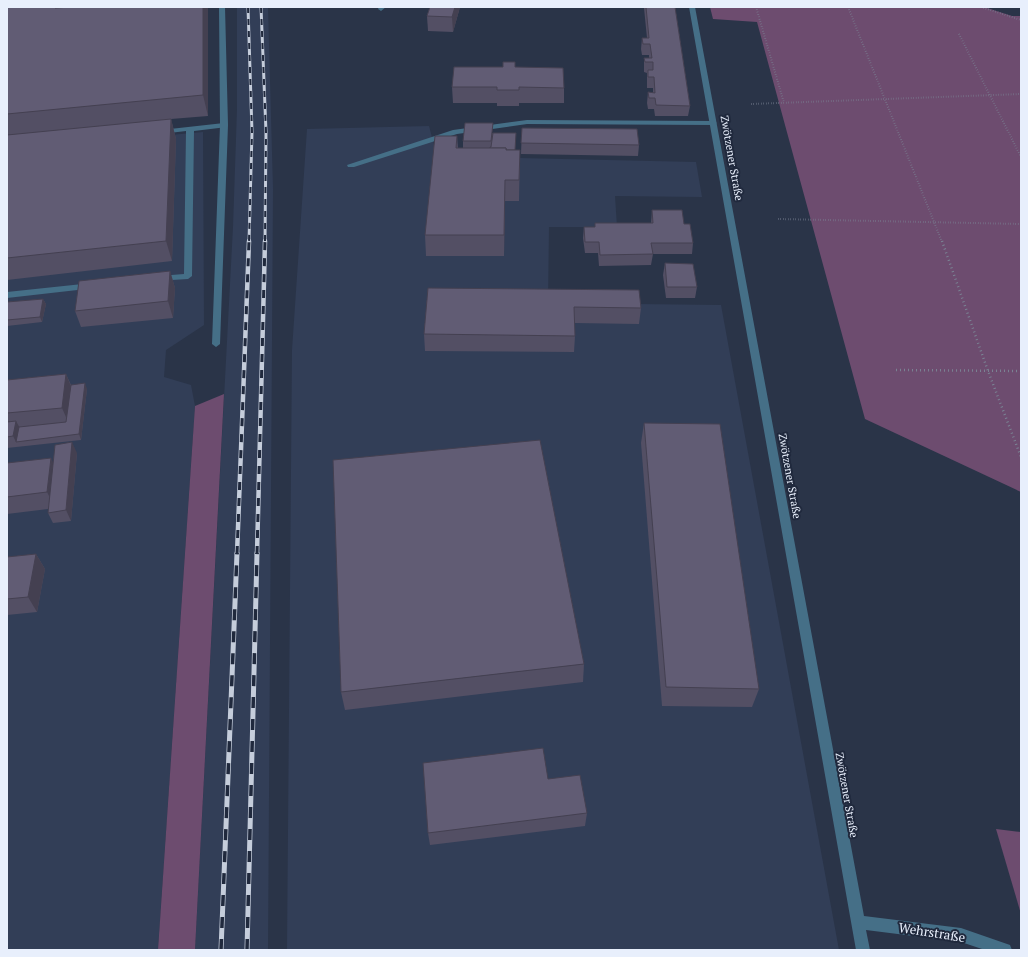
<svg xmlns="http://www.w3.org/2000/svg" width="1028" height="957" viewBox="0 0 1028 957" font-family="'PT Serif',serif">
<rect width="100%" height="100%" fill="#2a3448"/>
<g fill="#323e57">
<polygon points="237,7 268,7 273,189 268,950 195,950 233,227 237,109"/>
<polygon points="429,126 437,156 696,162 702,197 615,196 617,227 549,227 548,303 721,305 839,950 287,950 292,350 307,129"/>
<polygon points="203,132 204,325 166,350 164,377 191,385 195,406 158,950 7,950 7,150"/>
</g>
<g fill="#6d4c6f">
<polygon points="710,7 984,7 1012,16 1021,16 1021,492 865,419 757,22 713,19"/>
<polygon points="224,394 195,950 158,950 195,406"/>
<polygon points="996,829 1021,832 1021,914"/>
</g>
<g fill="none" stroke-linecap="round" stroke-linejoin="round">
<g stroke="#7a8293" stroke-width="2" stroke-dasharray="0.5 2" stroke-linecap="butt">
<polyline points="756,7 784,103"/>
<polyline points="848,7 942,242"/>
<polyline points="981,7 1021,20"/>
<polyline points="959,34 1021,157"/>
<polyline points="751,104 1021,94"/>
<polyline points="778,219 1021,224"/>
</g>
<g stroke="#7a8293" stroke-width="2.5" stroke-dasharray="1 3" stroke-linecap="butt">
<polyline points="942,241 988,371 1021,457"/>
<polyline points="896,370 1021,371"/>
</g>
<g fill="#456f87" fill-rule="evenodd">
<polygon points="379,7 386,7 381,11 378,9"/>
<polygon points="527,120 713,121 717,123 713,125 527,124 457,134 354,167 348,167 347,165 453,130"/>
<polygon points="224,123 227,123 227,127 194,131 192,276 188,279 156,281 155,279 156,277 159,276 184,274 186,131 161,134 157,132 161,130"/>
<polygon points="92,283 95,284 96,286 95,288 7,298 7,292"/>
</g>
<g fill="#456f87" fill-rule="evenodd">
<polygon points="219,7 225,7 228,125 220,344 216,347 212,344 220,125"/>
<polygon points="689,7 695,7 864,916 961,928 1010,945 1012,950 985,950 961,942 866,930 870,950 856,950"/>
</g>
<defs>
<g id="rail-far2">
<polyline points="248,7 252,132 249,242"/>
<polyline points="261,7 266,132 265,242"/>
</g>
<g id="rail-far1">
<polyline points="237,554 249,241"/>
<polyline points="257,554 265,241"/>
</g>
<g id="rail">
<polyline points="221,950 237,553"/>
<polyline points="247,950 257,553"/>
</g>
</defs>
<use href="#rail-far2" stroke="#c5cddb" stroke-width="3"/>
<use href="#rail-far1" stroke="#c5cddb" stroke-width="4.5"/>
<use href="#rail" stroke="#c5cddb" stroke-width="5"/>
<use href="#rail-far2" stroke="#20293d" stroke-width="2" stroke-dasharray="6" stroke-linecap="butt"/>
<use href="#rail-far1" stroke="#20293d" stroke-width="3" stroke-dasharray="8" stroke-linecap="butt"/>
<use href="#rail" stroke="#20293d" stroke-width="3.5" stroke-dasharray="11" stroke-linecap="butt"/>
</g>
<g fill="#534f64">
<polygon points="7,7 66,8 72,7 208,7 208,116 171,119 176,139 172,261 7,280"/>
<polygon points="430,7 460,7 453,32 428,31 427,16"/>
<polygon points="641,7 675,7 690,106 688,116 655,116 654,109 648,109 647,103 648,92 653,93 653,88 647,88 647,73 644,72 644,58 649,58 649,55 642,55 641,49 642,38 647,38 644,8"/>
<polygon points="515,67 564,88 564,103 519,103 519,106 497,106 497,103 453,103 452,87"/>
<polygon points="522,128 639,145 638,156 521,154"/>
<polygon points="493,133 515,150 520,150 519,201 505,201 504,256 426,256 425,235 457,136 458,148 463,148 463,141"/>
<polygon points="652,210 693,243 692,254 653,254 651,265 599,266 598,253 585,253 583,238 584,227 595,227 595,223 651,223"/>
<polygon points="665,263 697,287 695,298 666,298 663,275"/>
<polygon points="170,271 175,288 173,318 81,327 75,311"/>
<polygon points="428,288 641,308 639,324 574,323 575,336 574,352 425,351 424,334"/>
<polygon points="43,299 46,304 42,322 7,326 7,302"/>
<polygon points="66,374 71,385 87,389 81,440 7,448 7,380"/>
<polygon points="644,423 759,689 752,707 662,706 641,443"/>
<polygon points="77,453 71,521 53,523 48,513 48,509 7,514 7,463 53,463"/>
<polygon points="36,554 45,569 37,612 7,615 7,557"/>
<polygon points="584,664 583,682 345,710 341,692"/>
<polygon points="548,779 587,813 585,826 430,845 428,833"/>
</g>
<g fill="#444051">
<polygon points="56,7 66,7 62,28 55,8"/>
<polygon points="203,7 208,7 208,116 203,95"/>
<polygon points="455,7 460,7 453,32 452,17"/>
<polygon points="171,119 176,139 172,261 166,241"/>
<polygon points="505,180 505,201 504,256 504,235"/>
<polygon points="170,271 175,288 173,318 168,301"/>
<polygon points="43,299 46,304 42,322 40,317"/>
<polygon points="66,374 73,391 69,424 62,408"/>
<polygon points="85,383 87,389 81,440 79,434"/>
<polygon points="16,421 22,432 16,442 13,436"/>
<polygon points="72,442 77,453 71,521 66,510"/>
<polygon points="51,458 59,474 55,508 47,492"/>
<polygon points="36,554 45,569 37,612 28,597"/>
</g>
<g fill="#615c74" stroke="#444051">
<polygon points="7,7 56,7 55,8 72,7 203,7 203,95 7,114"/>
<polygon points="430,7 455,7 452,17 427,16"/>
<polygon points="646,7 675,7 690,106 656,105 655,98 649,98 648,92 655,93 654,77 648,77 648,70 653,70 653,62 645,62 644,58 652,58 650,44 643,44 642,38 649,38"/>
<polygon points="503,62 515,62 515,67 563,68 564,88 519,87 519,90 497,90 497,87 452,87 454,67 503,67"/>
<polygon points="171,119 166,241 7,258 7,135"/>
<polygon points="465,123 493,123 491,141 463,141"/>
<polygon points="522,128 637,129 639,145 521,143"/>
<polygon points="493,133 516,133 515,150 506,150 506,148 490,148 490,147 491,147"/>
<polygon points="435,136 457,136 456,148 506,148 506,150 520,150 519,180 505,180 504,235 425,235"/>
<polygon points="652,210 682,210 684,224 690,224 693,243 651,243 653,254 600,255 599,242 585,242 584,227 595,227 595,223 653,223"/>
<polygon points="665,263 693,264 697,287 667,287"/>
<polygon points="170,271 168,301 75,311 79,281"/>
<polygon points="428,288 639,290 641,308 574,307 575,336 424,334"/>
<polygon points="43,299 40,317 7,320 7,302"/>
<polygon points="66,374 62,408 7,413 7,380"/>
<polygon points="85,383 79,434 16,442 19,427 66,422 71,385"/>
<polygon points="16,421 13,436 7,437 7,422"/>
<polygon points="644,423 720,424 759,689 666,687"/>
<polygon points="540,440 584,664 341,692 333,460"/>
<polygon points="72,442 66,510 48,513 55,445"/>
<polygon points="51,458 47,492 7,497 7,463"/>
<polygon points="36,554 28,597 7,599 7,557"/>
<polygon points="543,748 548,779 580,775 587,813 428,833 423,763"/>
</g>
<g text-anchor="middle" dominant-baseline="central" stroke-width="4" stroke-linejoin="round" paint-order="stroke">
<g font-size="11" fill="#e8effc" stroke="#20293d">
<text transform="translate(732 158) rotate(80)">Zwötzener Straße</text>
<text transform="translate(790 476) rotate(80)">Zwötzener Straße</text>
<text transform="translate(847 795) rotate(80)">Zwötzener Straße</text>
</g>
<g font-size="13" fill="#e8effc" stroke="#20293d">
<text transform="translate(932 932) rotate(9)">Wehrstraße</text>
</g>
</g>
<rect width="1028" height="957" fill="none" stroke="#e8effc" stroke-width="16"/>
</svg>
